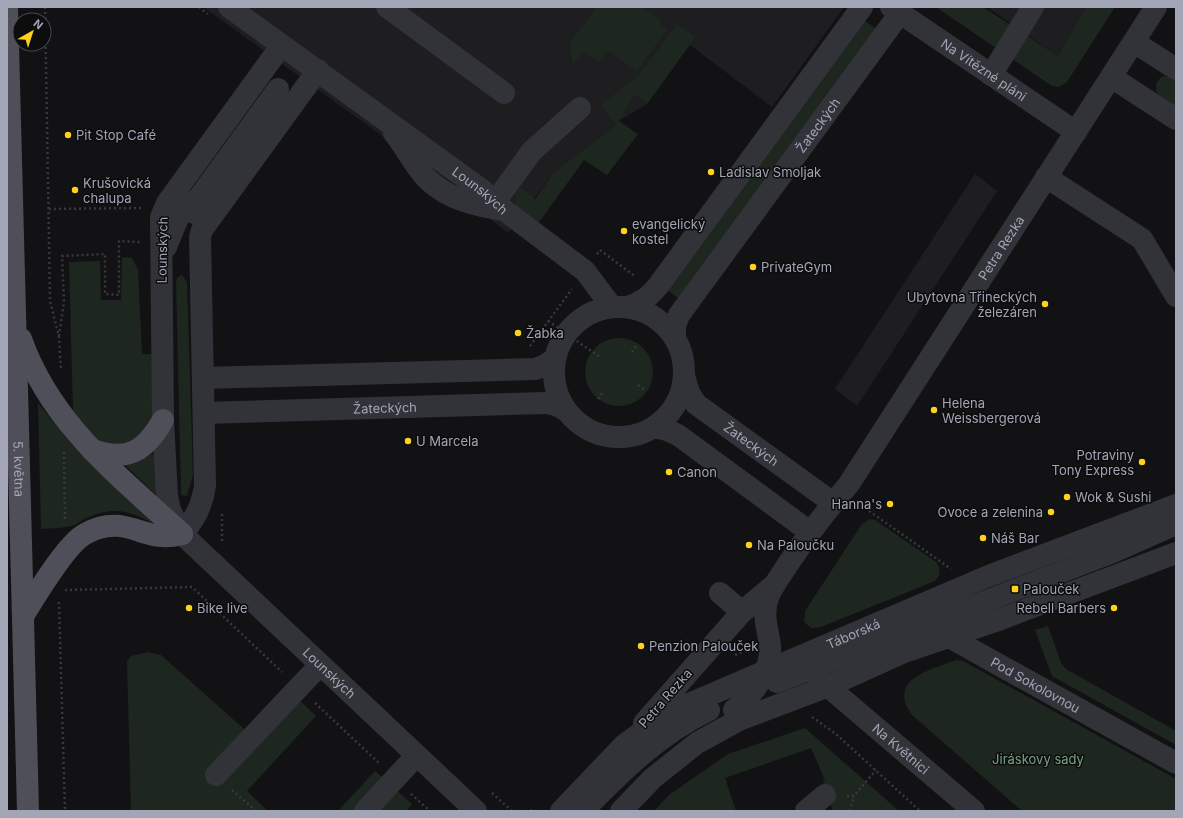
<svg xmlns="http://www.w3.org/2000/svg" width="1183" height="818" viewBox="0 0 1183 818" font-family="Inter,sans-serif">
<rect width="100%" height="100%" fill="#121214"/>
<g fill="#1e1e21">
<polygon points="203,7 844,7 772,107 690,45 647,104 619,121 616,125 554,172 508,233 374,130"/>
<polygon points="987,7 1086,7 1058,56"/>
<polygon points="975,174 997,191 857,406 835,389"/>
</g>
<g fill="#1e2620">
<polygon points="597,7 643,7 661,20 659,23 667,29 637,71 607,50 599,62 583,51 573,64 569,44"/>
<polygon points="936,7 983,7 1058,56 1086,7 1115,7 1067,82 1059,87 1052,86 1043,80"/>
<polygon points="862,19 878,30 682,301 666,289"/>
<polygon points="677,24 695,37 647,104 634,94 619,121 638,134 607,175 584,160 537,225 516,208 515,195 520,187 535,199 554,172 616,125 603,108 602,104 639,75"/>
<polygon points="1164,76 1176,80 1176,107 1157,93 1156,84 1160,78"/>
<polygon points="122,257 132,258 138,270 142,354 157,354 157,408 143,434 126,444 108,444 96,440 73,411 69,262 100,261 101,300 121,300"/>
<polygon points="182,275 187,282 193,475 187,496 181,495 181,492 176,281 178,277"/>
<circle cx="619" cy="372" r="34"/>
<path d="M38,403L72,445L160,528C136,514 119,505 91,516C84,518 78,524 72,526C62,528 51,528 41,529Z"/>
<polygon points="156,452 157,496 125,465 141,460"/>
<path d="M870,519L875,520L936,562C941,569 941,575 935,581L821,627L811,628L804,622L805,611L862,524Z"/>
<polygon points="1048,626 1061,663 1066,669 1176,731 1176,745 1052,676 1035,630"/>
<polygon points="148,652 161,655 253,737 295,696 316,716 247,791 268,811 131,811 127,662 131,656"/>
<path d="M956,660L963,661L1176,779V811H1022L912,715C886,679 931,670 956,660Z"/>
<polygon points="805,728 899,811 833,811 823,781 825,780 811,748 725,778 736,811 654,811 669,795 728,754"/>
<polygon points="375,771 412,804 406,811 338,811"/>
</g>
<g fill="none" stroke-linecap="round" stroke-linejoin="round">
<g stroke="#383940" stroke-width="2.5" stroke-dasharray="2 3" stroke-linecap="butt">
<polyline points="45,7 50,301 59,337 61,369"/>
<polyline points="199,7 208,14"/>
<polyline points="49,209 141,208"/>
<polyline points="597,254 600,250 636,277"/>
<polyline points="548,321 600,357"/>
<polyline points="59,336 64,302 62,256 105,254 105,294 119,295 119,241 140,242"/>
<polyline points="530,346 572,289"/>
<polyline points="632,352 638,344"/>
<polyline points="638,385 646,391"/>
<polyline points="598,399 604,391"/>
<polyline points="64,452 65,521"/>
<polyline points="865,508 951,569"/>
<polyline points="222,514 222,541"/>
<polyline points="65,590 192,587 282,672"/>
<polyline points="59,602 65,811"/>
<polyline points="735,655 747,650"/>
<polyline points="315,703 380,764"/>
<polyline points="812,717 836,734 920,811"/>
<polyline points="232,790 256,811"/>
<polyline points="492,793 512,811"/>
<polyline points="411,794 430,811"/>
<polyline points="847,796 854,796 876,770"/>
<polyline points="530,810 532,811"/>
<polyline points="850,811 854,796"/>
</g>
<g stroke="#323339" stroke-width="22">
<path id="s1" d="M229,7L482,190L504,210L585,271L612,307"/>
<polyline points="387,7 504,93"/>
<path id="s2" d="M891,7L1076,132"/>
<polyline points="1134,42 1176,69"/>
<path id="s3" d="M281,46L167,203L161,217L163,420L167,496L170,510L182,534L476,811"/>
<polyline points="991,75 1033,7"/>
<polyline points="1111,77 1176,119"/>
<path d="M394,133C405,147 416,168 428,180C450,200 476,206 504,210"/>
<polyline points="1046,177 1142,239 1176,296"/>
<polyline points="198,199 278,89"/>
<polyline points="495,202 532,151 580,108"/>
<polyline points="166,247 180,213 198,199 194,213"/>
<circle cx="619" cy="372" r="65"/>
<path d="M627,307C641,303 649,297 658,286L862,7"/>
<path id="s4" d="M675,338V326L679,315L900,13"/>
<path id="s5" d="M684,375L689,393L696,404L833,503"/>
<polyline points="204,378 535,369 544,366 554,359"/>
<path id="s6" d="M204,413L546,403L556,405L565,410"/>
<polyline points="654,427 667,430 678,435 810,532"/>
<path d="M182,534C195,519 202,506 205,486L200,237L202,230L318,70"/>
<polyline points="720,593 742,612"/>
<path id="s7" d="M943,630L949,637L1176,763"/>
<path id="s8" d="M818,678L974,811"/>
<polyline points="777,682 1113,552 1176,524"/>
<path id="s9" d="M734,710C752,696 772,671 770,646C768,628 761,614 769,595C774,584 782,574 788,564C807,536 827,510 849,484L1156,7"/>
<polyline points="644,723 742,612 774,585"/>
<polyline points="216,775 320,665"/>
<polyline points="365,811 416,756"/>
<path id="s10" d="M561,811L624,745L663,717L684,706L986,577L1176,505"/>
<path d="M583,811C621,772 659,734 709,710"/>
<polyline points="621,811 653,778 697,743 739,720 829,686 904,652 1001,619 1176,553"/>
<polyline points="806,811 825,795"/>
</g>
<g stroke="#4e4f58" stroke-width="22">
<path id="s11" d="M7,7L28,811"/>
<path d="M21,339C51,424 118,475 182,534"/>
<path d="M92,450C127,462 145,452 163,420"/>
<path d="M23,616C35,597 66,544 85,534C95,528 108,525 120,526C145,530 154,541 182,534"/>
</g>
</g>
<g fill="#fed11f" stroke="#0d0d0e" stroke-width="1.5">
<circle cx="68" cy="135" r="4"/>
<circle cx="711" cy="172" r="4"/>
<circle cx="75" cy="190" r="4"/>
<circle cx="624" cy="231" r="4"/>
<circle cx="753" cy="267" r="4"/>
<circle cx="1045" cy="304" r="4"/>
<circle cx="518" cy="333" r="4"/>
<circle cx="934" cy="410" r="4"/>
<circle cx="408" cy="441" r="4"/>
<circle cx="1142" cy="462" r="4"/>
<circle cx="669" cy="472" r="4"/>
<circle cx="1067" cy="497" r="4"/>
<circle cx="890" cy="504" r="4"/>
<circle cx="1051" cy="512" r="4"/>
<circle cx="983" cy="538" r="4"/>
<circle cx="749" cy="545" r="4"/>
<rect x="1011" y="585" width="8" height="8" rx="2"/>
<circle cx="189" cy="608" r="4"/>
<circle cx="1114" cy="608" r="4"/>
<circle cx="641" cy="646" r="4"/>
</g>
<g text-anchor="middle" dominant-baseline="central" stroke-width="3" stroke-linejoin="round" paint-order="stroke">
<g font-size="13" fill="#a2a5b5" stroke="#0d0d0e">
<text stroke="none"><textPath href="#s2" startOffset="112">Na Vítězné pláni</textPath></text>
<text stroke="none"><textPath href="#s4" startOffset="259">Žateckých</textPath></text>
<text stroke="none"><textPath href="#s1" startOffset="311">Lounských</textPath></text>
<text stroke="none"><textPath href="#s9" startOffset="546">Petra Rezka</textPath></text>
<text transform="translate(162 250) rotate(-89)">Lounských</text>
<text stroke="none"><textPath href="#s6" startOffset="181">Žateckých</textPath></text>
<text stroke="none"><textPath href="#s5" startOffset="100">Žateckých</textPath></text>
<text stroke="none"><textPath href="#s11" startOffset="462">5. května</textPath></text>
<text stroke="none"><textPath href="#s10" startOffset="347">Táborská</textPath></text>
<text stroke="none"><textPath href="#s3" startOffset="732">Lounských</textPath></text>
<text stroke="none"><textPath href="#s7" startOffset="108">Pod Sokolovnou</textPath></text>
<text transform="translate(665 698) rotate(-49)">Petra Rezka</text>
<text stroke="none"><textPath href="#s8" startOffset="109">Na Květnici</textPath></text>
</g>
<g font-size="13" fill="#a2a5b5" stroke="#0d0d0e" text-anchor="start">
<text x="76" y="135">Pit Stop Café</text>
<text x="719" y="172">Ladislav Smoljak</text>
<text x="83" y="183">Krušovická<tspan x="83" dy="15">chalupa</tspan></text>
<text x="632" y="224">evangelický<tspan x="632" dy="15">kostel</tspan></text>
<text x="761" y="267">PrivateGym</text>
<text x="1037" y="297" text-anchor="end">Ubytovna Třineckých<tspan x="1037" dy="15">železáren</tspan></text>
<text x="526" y="333">Žabka</text>
<text x="942" y="403">Helena<tspan x="942" dy="15">Weissbergerová</tspan></text>
<text x="416" y="441">U Marcela</text>
<text x="1134" y="455" text-anchor="end">Potraviny<tspan x="1134" dy="15">Tony Express</tspan></text>
<text x="677" y="472">Canon</text>
<text x="1075" y="497">Wok &amp; Sushi</text>
<text x="882" y="504" text-anchor="end">Hanna's</text>
<text x="1043" y="512" text-anchor="end">Ovoce a zelenina</text>
<text x="991" y="538">Náš Bar</text>
<text x="757" y="545">Na Paloučku</text>
<text x="1023" y="589">Palouček</text>
<text x="197" y="608">Bike live</text>
<text x="1106" y="608" text-anchor="end">Rebell Barbers</text>
<text x="649" y="646">Penzion Palouček</text>
</g>
<g font-size="13" fill="#78a280" stroke="#0d0d0e">
<text x="1038" y="759">Jiráskovy sady</text>
</g>
</g>
<rect width="1183" height="818" fill="none" stroke="#a2a5b5" stroke-width="16"/>
<g transform="translate(32 32) rotate(39)"><circle r="19" fill="#0d0d0e" stroke="#494a51"/>
<path d="M0-3L7 15L0 10L-7 15Z" fill="#fed11f"/>
<text y="-6" font-size="11" font-weight="bold" text-anchor="middle" fill="#a2a5b5">N</text>
</g>
</svg>
